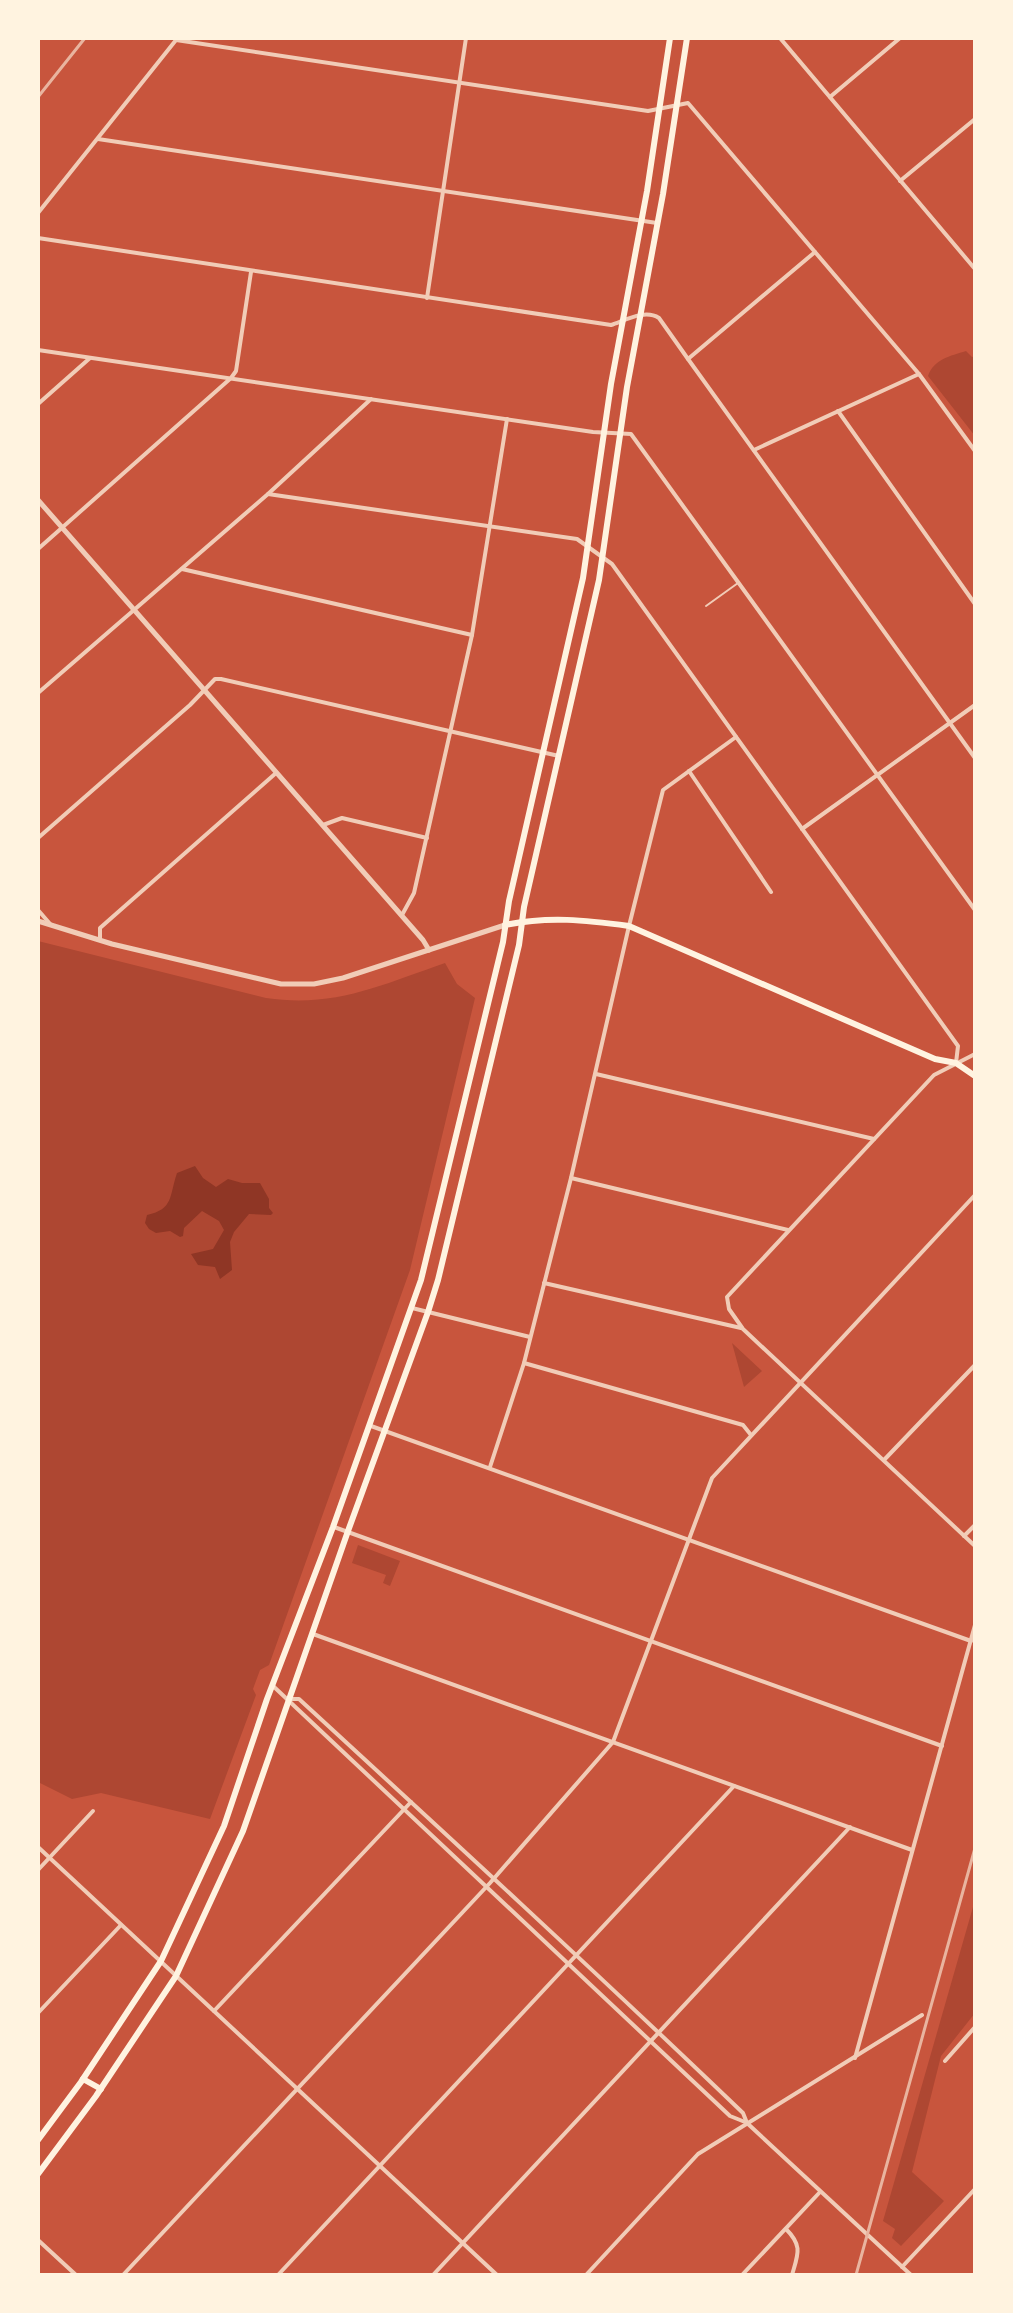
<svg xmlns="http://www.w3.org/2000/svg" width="1013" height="2313" viewBox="0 0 1013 2313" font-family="Mulish,sans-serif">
<rect width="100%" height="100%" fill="#c8553d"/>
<g fill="#ae4732">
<path d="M966,351L972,357L975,356V436L928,376C934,359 950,356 966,351Z"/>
<path d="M38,941L266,998C335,1008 381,985 445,963L457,984L475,998L410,1270L269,1665L260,1670L253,1689L256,1695L210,1819L101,1793L72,1799L38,1782Z"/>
<polygon points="732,1343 762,1371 744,1387"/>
<polygon points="358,1545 400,1561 390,1586 383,1583 386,1575 352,1563"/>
<polygon points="975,1900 975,2013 941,2056 912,2172 944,2201 901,2246 892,2238 895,2229 883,2221"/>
</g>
<path fill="#8f3625" d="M195,1166L203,1178L216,1187L228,1179L242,1183H260L269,1199V1208L273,1213L271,1215L249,1214L234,1232L230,1242L232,1270L220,1279L215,1267L198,1265L191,1254L213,1249L224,1230L219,1221L202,1211L184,1228L183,1236L180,1237L170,1231L156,1233L149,1229L145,1223L147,1215C174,1209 169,1196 177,1173Z"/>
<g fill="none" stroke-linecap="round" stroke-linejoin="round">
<polyline stroke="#f1ccb7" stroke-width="2" points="706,606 738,583"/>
<g stroke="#f1ccb7" stroke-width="4">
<polyline points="780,38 975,269"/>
<polyline points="176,40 648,111 688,103 919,374 975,451"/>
<polyline points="830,97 900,38"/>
<polyline points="98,139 657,223"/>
<polyline points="900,181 975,119"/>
<polyline points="38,213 176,40"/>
<path d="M38,238L611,325C626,320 645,309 659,318L688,359L975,758"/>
<polyline points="427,298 466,38"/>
<polyline points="38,350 593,432 631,434 975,910"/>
<polyline points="688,359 815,252"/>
<polyline points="38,404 90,358"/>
<polyline points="838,411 975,604"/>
<polyline points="754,450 919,374"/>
<polyline points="268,494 577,539 612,564 958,1046 956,1063"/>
<polyline points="38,549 231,378 236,371 251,272"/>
<polyline points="182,569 472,635"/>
<polyline points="38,693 268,494 371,399"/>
<polyline points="689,771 771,892"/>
<polyline points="323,825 342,818 427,838"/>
<polyline points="802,829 975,705"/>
<polyline points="38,838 190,705 215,679 221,679 559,756"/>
<polyline points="38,910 51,925"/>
<polyline points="402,915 414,893 472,635 507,419"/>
<polyline points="100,939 100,928 276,773"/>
<polyline points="975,1054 934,1075 727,1297 729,1309 743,1329 975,1546"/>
<polyline points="596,1074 874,1139"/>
<polyline points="571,1178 788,1230"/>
<polyline points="544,1283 741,1328"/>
<polyline points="412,1308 530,1337"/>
<polyline points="524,1363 743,1425 751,1435"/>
<polyline points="371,1426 971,1641"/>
<polyline points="884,1460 975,1365"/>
<polyline points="490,1467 524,1363 571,1178 629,926 663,790 736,737"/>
<polyline points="334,1527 942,1746"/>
<polyline points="964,1536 975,1525"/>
<polyline points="313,1634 912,1850"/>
<polyline points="272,1685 730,2116 745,2122"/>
<path d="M289,1699H299C448,1836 597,1973 743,2113L747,2123L911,2275"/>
<polyline points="38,1847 497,2275"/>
<polyline points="38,1870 93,1811"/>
<polyline points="214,2011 411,1802"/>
<polyline points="38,2013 121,1925"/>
<polyline points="855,2058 975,1625"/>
<polyline points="945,2061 975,2027"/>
<path d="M786,2229C803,2246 798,2254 792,2275"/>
<polyline points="38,2240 76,2275"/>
<polyline points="902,2267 975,2189"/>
<polyline points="123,2275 490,1883 613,1742 712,1478 975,1195"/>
<polyline points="278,2275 734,1786"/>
<polyline points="433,2275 850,1827"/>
<polyline points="586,2275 698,2154 922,2015"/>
<polyline points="742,2275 820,2192"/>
</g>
<g stroke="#f1ccb7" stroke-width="5">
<polyline points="38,500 423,940 429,950"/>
<polyline points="38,921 112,944 281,984 314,984 343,978 505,925"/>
</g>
<path stroke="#fff3e0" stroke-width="6" d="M505,925C548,916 586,920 629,926L935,1059L956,1063L975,1076"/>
<g stroke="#fff3e0" stroke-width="6">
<polyline points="83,2079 101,2089"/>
<polyline points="38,2140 81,2082 161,1961 224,1826 267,1699 333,1527 421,1280 503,942 509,901 583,578 611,384 647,191 670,38"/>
<polyline points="38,2174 96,2096 176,1976 243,1831 348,1531 428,1312 438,1280 519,945 524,907 599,580 627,387 663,194 687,38"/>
</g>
<g stroke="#e9b49f" stroke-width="3">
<polyline points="38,97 85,38"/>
<polyline points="856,2275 975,1848"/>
</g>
</g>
<rect width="1013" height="2313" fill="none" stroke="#fff3e0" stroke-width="80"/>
</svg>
